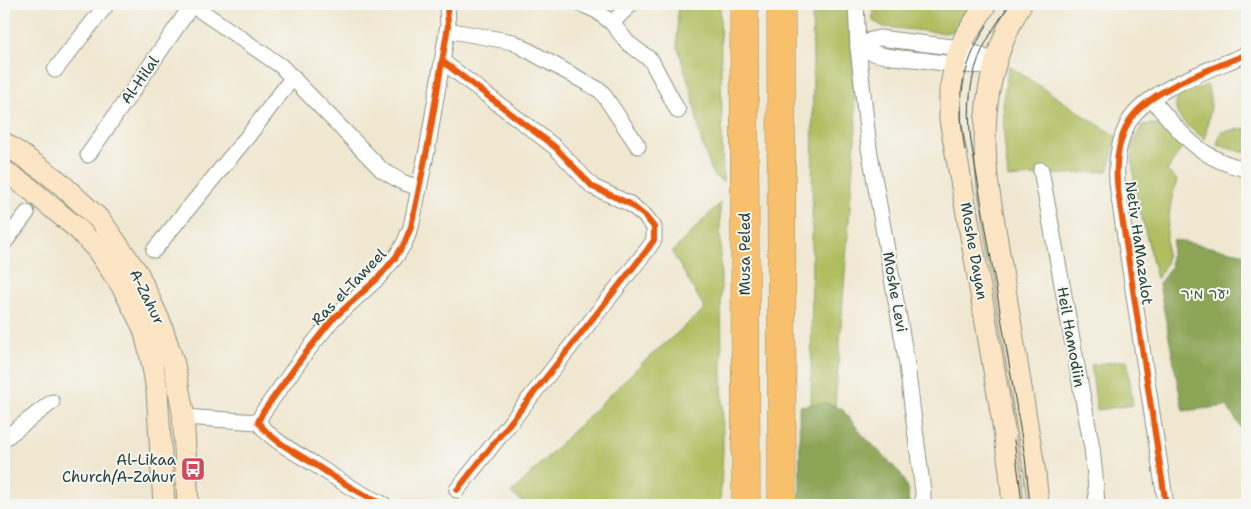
<svg xmlns="http://www.w3.org/2000/svg" width="1251" height="509" viewBox="0 0 1251 509" font-family="'Shantell Sans','Playpen Sans Hebrew',sans-serif">
<rect width="100%" height="100%" fill="#f6f6f2"/>
<filter id="ink" filterUnits="userSpaceOnUse"><feTurbulence type="fractalNoise" baseFrequency=".02" numOctaves="2"/><feDisplacementMap in="SourceGraphic" scale="10" xChannelSelector="R" yChannelSelector="G"/><feConvolveMatrix kernelMatrix="1 2 1 2 8 2 1 2 1" color-interpolation-filters="sRGB"/></filter>
<filter id="wash" filterUnits="userSpaceOnUse"><feTurbulence type="fractalNoise" baseFrequency=".0096" numOctaves="4" result="noise"/><feDisplacementMap in="SourceGraphic" scale="20" xChannelSelector="R" yChannelSelector="G"/><feGaussianBlur stdDeviation="1.12" result="paint"/><feColorMatrix in="noise" values="0 0 0 0 0 0 0 0 0 0 0 0 0 0 0 0 0 1.4 0 .05"/><feComposite in="paint" operator="in"/></filter>
<g filter="url(#wash)">
<rect width="100%" height="100%" fill="#f0e7d0"/>
<g fill="#b0be61" stroke="#687e4a">
<polygon points="678,4 720,4 723,182 713,175 702,144 692,94 677,45"/>
<polygon points="812,4 850,4 851,41 856,127 835,406 811,410 813,62"/>
<polygon points="872,4 973,4 957,30 945,33 884,27 873,21"/>
<polygon points="1009,66 1117,137 1108,171 1008,178 1004,137 1003,99"/>
<path d="M1208,85L1211,106L1205,139C1195,131 1174,120 1176,104C1177,100 1178,97 1182,94C1189,90 1200,88 1208,85Z"/>
<polygon points="1151,124 1165,127 1184,144 1167,171 1177,180 1171,202 1167,231 1166,264 1157,279 1134,185 1132,145 1142,125"/>
<polygon points="1247,128 1247,153 1217,145 1221,132"/>
<polygon points="720,203 723,450 720,505 528,505 511,493 640,365 705,309 672,252"/>
<polygon points="1127,360 1133,405 1097,410 1091,365"/>
</g>
<g fill="#8ca557" stroke="#567146">
<polygon points="1173,240 1247,254 1247,437 1227,406 1183,411 1159,284 1172,265 1170,264"/>
<polygon points="826,403 842,409 862,434 901,474 908,491 909,505 800,505 799,406"/>
</g>
</g>
<g filter="url(#ink)">
<g fill="none" stroke-linecap="round" stroke-linejoin="round">
<defs>
<g id="street">
<polyline points="191,4 281,66 382,170 402,182 419,188"/>
<polyline points="581,4 597,11 612,23 628,43 651,60 678,111"/>
<polyline points="856,4 858,47 869,148 906,358 923,492 923,505"/>
<polyline points="612,23 631,4"/>
<polyline points="447,30 513,42 601,91 638,146"/>
<polyline points="858,47 871,40 879,38 960,48 980,55 995,64"/>
<path d="M858,47C877,57 900,58 922,60C946,63 970,68 995,64"/>
<polyline points="442,61 555,147 593,187 630,204 645,216 654,227 654,240 647,250 457,490"/>
<polyline points="55,70 107,4"/>
<path d="M1152,99C1180,133 1202,161 1247,169"/>
<polyline points="88,155 192,5"/>
<polyline points="1041,170 1092,448 1095,476 1097,505"/>
<polyline points="4,243 27,213"/>
<polyline points="154,250 248,136 293,77"/>
<polyline points="184,417 258,422"/>
<polyline points="4,439 52,402"/>
<path d="M385,505C360,494 337,479 314,464C296,453 271,440 258,422L263,412L304,355L332,320L378,278L395,258L404,244L411,227L428,145L448,26L447,4"/>
<path d="M1166,505L1118,191C1115,169 1117,144 1128,123C1147,89 1213,69 1247,54"/>
</g>
<g id="secondary">
<polyline points="986,4 965,37 956,59 950,91 950,120 974,253 1002,417 1010,471 1013,505"/>
<path d="M1021,4C987,62 980,120 988,186L1035,473L1038,505"/>
<polyline points="4,143 43,170 59,182 101,221 138,274 160,322 174,364 183,412 188,505"/>
<polyline points="4,171 29,188 50,206 78,229 96,248 122,286 144,329 152,362 157,390 164,505"/>
</g>
<g id="highway">
<polyline points="744,4 746,505"/>
<polyline points="781,4 782,505"/>
</g>
</defs>
<use href="#street" stroke="#889282" stroke-width="17"/>
<use href="#secondary" stroke="#889282" stroke-width="23"/>
<use href="#highway" stroke="#889282" stroke-width="29"/>
<use href="#street" stroke="#fff" stroke-width="15"/>
<use href="#secondary" stroke="#fce5c4" stroke-width="21"/>
<use href="#highway" stroke="#f8bf6c" stroke-width="28"/>
<g stroke="#1f3d34" stroke-width="1">
<path d="M1010,4C1003,15 995,25 989,37C969,71 967,104 971,142L1025,457L1030,505"/>
<path d="M965,151C957,101 960,69 987,25"/>
<polyline points="1014,440 1020,486 1022,505"/>
</g>
<defs>
<g id="cycleway">
<polyline points="442,61 555,147 593,187 630,204 645,216 654,227 654,240 647,250 457,490"/>
<path d="M385,505C360,494 337,479 314,464C296,453 271,440 258,422L263,412L304,355L332,320L378,278L395,258L404,244L411,227L428,145L448,26L447,4"/>
<path d="M1166,505L1118,191C1115,169 1117,144 1128,123C1147,89 1213,69 1247,54"/>
</g>
</defs>
<use href="#cycleway" stroke="#f6f6f2" stroke-width="9"/>
<use href="#cycleway" stroke="#e8590c" stroke-width="6"/>
</g>
</g>
<defs>
<symbol id="bus-square" viewBox="-11 -11 22 22"><rect x="-9" y="-9" width="18" height="18" rx="4" fill="#d1495b" stroke="#f6f6f2"/><path d="M-5-6H5V4H4V6H2V4H-2V6H-4V4H-5ZM-3.5-4V0h7V-4ZM-3.5 1.2v1.5H-2V1.2ZM2 1.2v1.5H3.5V1.2Z" fill="#fff"/></symbol>
</defs>
<g fill-rule="evenodd">
<use href="#bus-square" x="179" y="455" width="28" height="28"/>
</g>
<g text-anchor="middle" dominant-baseline="central" stroke-width="4" stroke-linejoin="round" paint-order="stroke">
<g font-size="15" fill="#1f3d34" stroke="#f6f6f2">
<text transform="translate(140 80) rotate(-55)">Al-Hilal</text>
<text transform="translate(1139 243) rotate(82)">Netiv HaMazalot</text>
<text transform="translate(974 251) rotate(80)">Moshe Dayan</text>
<text transform="translate(745 254) rotate(-90)">Musa Peled</text>
<text transform="translate(349 287) rotate(-46)">Ras el-Taweel</text>
<text transform="translate(895 292) rotate(80)">Moshe Levi</text>
<text transform="translate(147 297) rotate(64)">A-Zahur</text>
<text transform="translate(1071 337) rotate(80)">Heil Hamodiin</text>
</g>
<g font-size="15" fill="#435d3f" stroke="#f6f6f2">
<text x="1205" y="294">יער מיר</text>
</g>
<g font-size="15" fill="#1f3d34" stroke="#f6f6f2" text-anchor="end">
<text x="176" y="460">Al-Likaa<tspan x="176" dy="17">Church/A-Zahur</tspan></text>
</g>
</g>
<rect width="1251" height="509" fill="none" stroke="#f6f6f2" stroke-width="20"/>
</svg>
